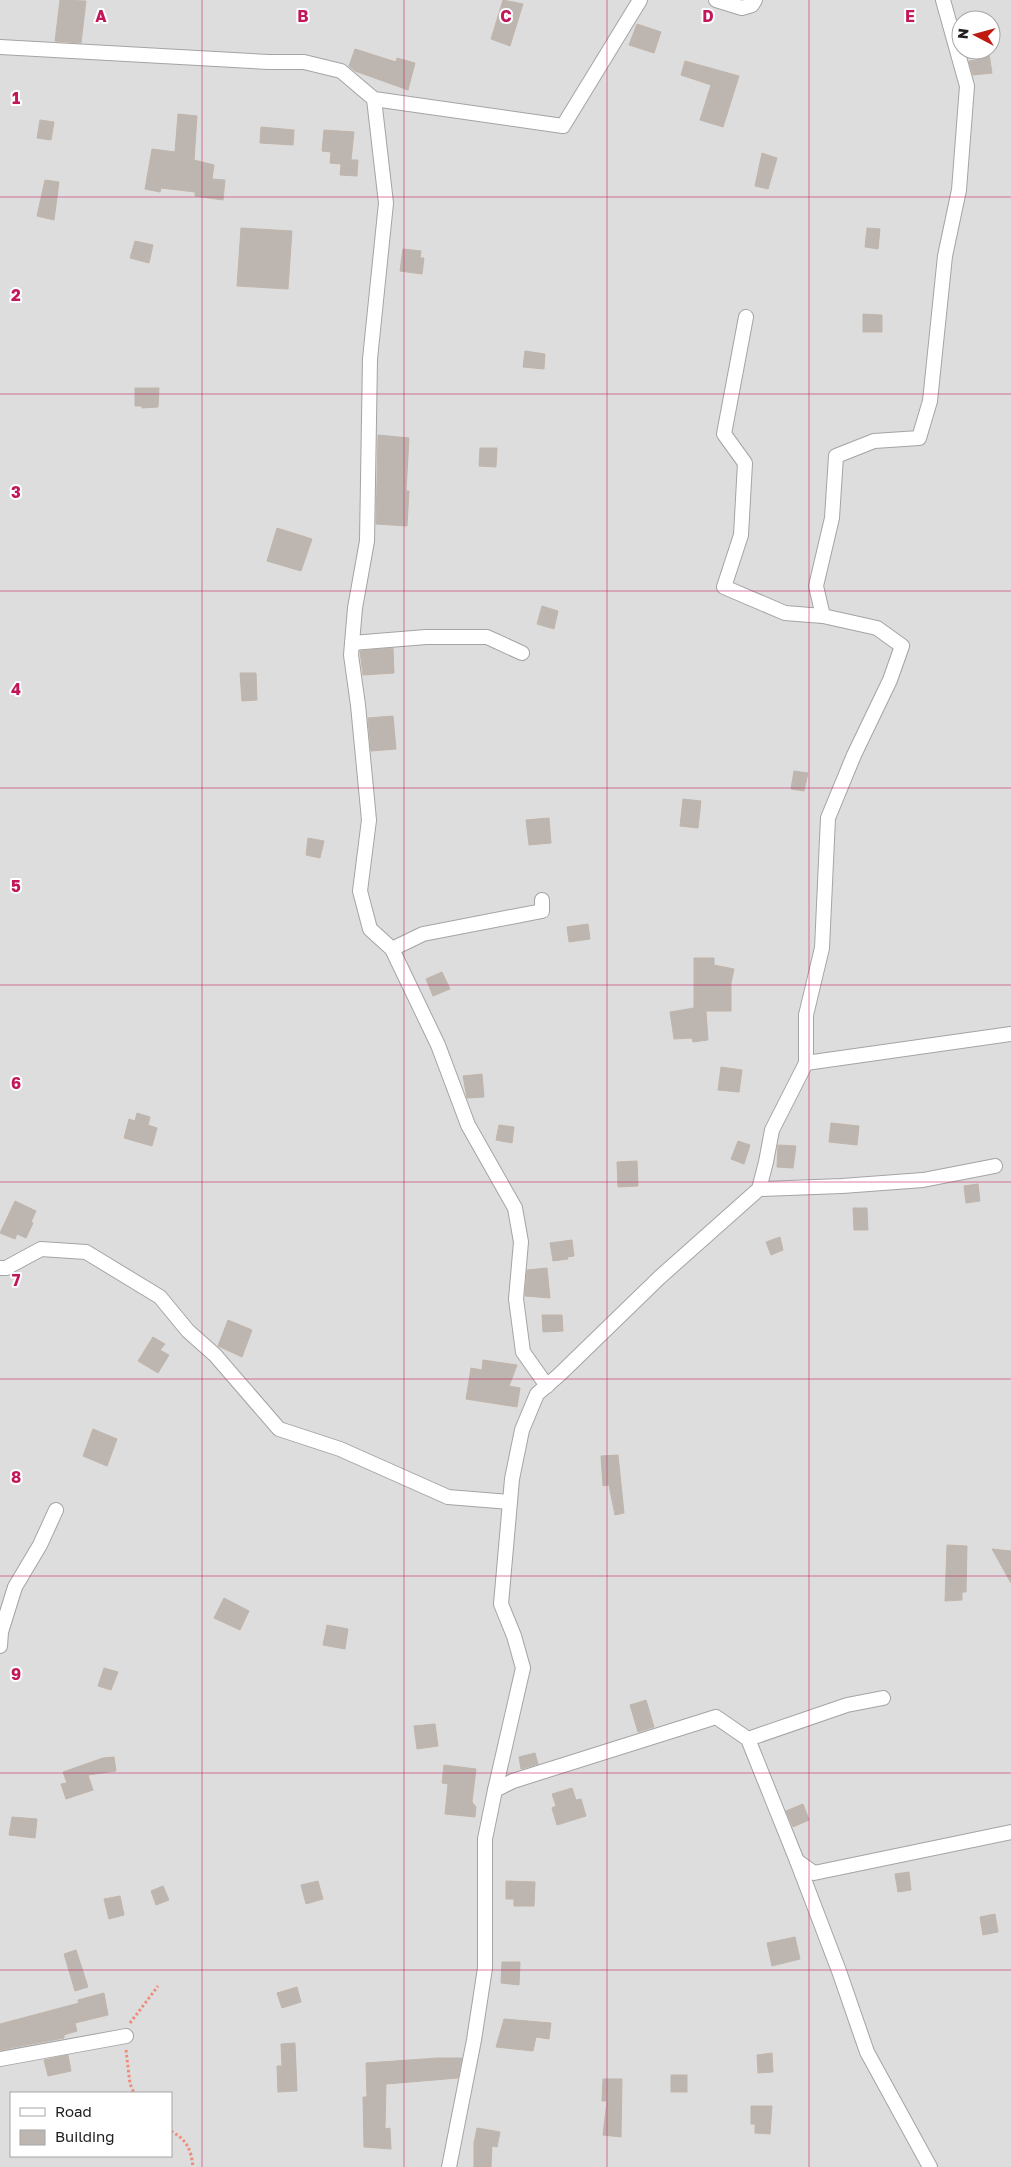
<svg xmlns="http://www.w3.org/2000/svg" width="1011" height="2167" viewBox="0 0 1011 2167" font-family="'Golos Text',sans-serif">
<rect width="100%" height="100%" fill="#f0ede7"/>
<path fill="#dedddd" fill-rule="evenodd" d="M0,0H1011V2167H0ZM961,20H991V50H961ZM11,2093H171V2156H11Z"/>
<g fill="#bdb6b0" stroke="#c0b5ab">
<polygon points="60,0 86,1 81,43 55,41"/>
<polygon points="503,0 523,4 510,46 491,39"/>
<polygon points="637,24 661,32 654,53 629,45"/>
<polygon points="355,49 396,62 397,58 415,63 408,90 355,71 349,66"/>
<polygon points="989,54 992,73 973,75 969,61 977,60 976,56"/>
<polygon points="685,61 739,76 723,127 700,120 711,85 681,75"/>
<polygon points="178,114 197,116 194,160 214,165 212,179 225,180 223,200 195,196 195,192 161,188 160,192 145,189 152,149 175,152"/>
<polygon points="40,120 54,122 51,140 37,138"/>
<polygon points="261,127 294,130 293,145 260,143"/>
<polygon points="324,130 354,132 351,160 358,160 357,176 340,175 341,164 330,163 331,152 322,151"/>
<polygon points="762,153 777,158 768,189 755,186"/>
<polygon points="45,180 59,182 54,220 37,216"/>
<polygon points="241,228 292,231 288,289 237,286"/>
<polygon points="867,228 880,229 878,249 865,247"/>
<polygon points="135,241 153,245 149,263 130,258"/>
<polygon points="403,249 421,251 420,258 424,258 422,274 400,271"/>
<polygon points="863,314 882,315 882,332 863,332"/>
<polygon points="525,351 545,354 544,369 523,367"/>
<polygon points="135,388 159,388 158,407 142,408 142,406 135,406"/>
<polygon points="378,435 409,438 406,491 409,491 407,526 376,524"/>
<polygon points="480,448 497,448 496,467 479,466"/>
<polygon points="277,528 312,539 301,571 267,561"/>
<polygon points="542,606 558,611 554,629 537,624"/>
<polygon points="393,648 394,673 363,675 360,651"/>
<polygon points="240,673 256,673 257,700 242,701"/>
<polygon points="393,716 396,749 371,751 368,718"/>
<polygon points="794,771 808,773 804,791 791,789"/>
<polygon points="683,799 701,801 698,828 680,826"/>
<polygon points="549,818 551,843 529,845 526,820"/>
<polygon points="308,838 324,841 320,858 306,855"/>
<polygon points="588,924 590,939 569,942 567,927"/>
<polygon points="694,958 714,958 714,965 734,969 731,983 731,1011 706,1011 708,1040 693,1042 692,1038 674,1039 670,1012 694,1008"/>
<polygon points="442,972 450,989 433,996 426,979"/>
<polygon points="721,1067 742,1070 739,1092 718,1090"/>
<polygon points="482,1074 484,1097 467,1098 463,1076"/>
<polygon points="137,1113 150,1117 148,1125 157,1128 152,1146 124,1138 129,1119 135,1121"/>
<polygon points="831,1123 859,1126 857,1145 829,1142"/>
<polygon points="499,1125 514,1127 512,1143 496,1140"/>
<polygon points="738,1141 750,1145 744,1164 731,1159"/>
<polygon points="778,1145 796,1146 793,1168 777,1167"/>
<polygon points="637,1161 638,1186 618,1187 617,1162"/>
<polygon points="978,1184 980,1201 966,1203 964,1186"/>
<polygon points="15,1201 36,1211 31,1222 33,1223 26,1238 17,1234 15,1239 0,1233"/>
<polygon points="853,1208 867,1208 868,1230 854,1230"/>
<polygon points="780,1237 783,1250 771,1255 766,1242"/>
<polygon points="572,1240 574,1256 567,1257 568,1259 553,1261 550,1243"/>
<polygon points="547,1268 550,1298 525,1296 527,1270"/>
<polygon points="542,1315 562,1315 563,1331 543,1332"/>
<polygon points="228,1320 252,1330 242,1357 218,1346"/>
<polygon points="153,1337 165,1344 160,1350 169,1355 158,1373 138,1361"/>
<polygon points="483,1360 517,1365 509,1386 520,1388 517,1407 466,1399 471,1368 482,1370"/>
<polygon points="93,1429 117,1439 107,1466 83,1456"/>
<polygon points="618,1455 624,1513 615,1515 609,1485 603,1486 601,1456"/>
<polygon points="947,1545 967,1546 966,1592 962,1592 962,1600 945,1601"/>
<polygon points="992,1549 1011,1551 1011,1583"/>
<polygon points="224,1598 249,1611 240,1630 214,1618"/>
<polygon points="327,1625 348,1629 345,1649 323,1645"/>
<polygon points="104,1668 118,1672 111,1690 98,1686"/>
<polygon points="646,1700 654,1727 638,1732 630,1705"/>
<polygon points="435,1724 438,1746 417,1749 414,1726"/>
<polygon points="535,1753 538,1764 521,1769 519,1757"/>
<polygon points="114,1757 116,1771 88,1775 93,1790 66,1799 61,1784 67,1783 63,1772 103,1758"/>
<polygon points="444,1765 476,1769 472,1802 476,1807 475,1817 445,1814 448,1784 442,1783"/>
<polygon points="572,1788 576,1800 581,1799 586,1816 557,1825 552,1808 556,1806 552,1794"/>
<polygon points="803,1804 809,1820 793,1827 786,1811"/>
<polygon points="12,1817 37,1819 35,1838 9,1835"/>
<polygon points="909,1872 911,1890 898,1892 895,1874"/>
<polygon points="318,1881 323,1899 306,1904 301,1885"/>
<polygon points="506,1881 535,1882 534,1906 514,1906 514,1899 506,1899"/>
<polygon points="163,1886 169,1900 156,1905 151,1891"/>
<polygon points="120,1896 124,1915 109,1919 104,1899"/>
<polygon points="995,1914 998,1932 983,1935 980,1917"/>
<polygon points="795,1937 800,1959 772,1966 767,1943"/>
<polygon points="76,1950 88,1987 75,1991 64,1954"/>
<polygon points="502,1962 520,1962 519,1985 501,1983"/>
<polygon points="297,1987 301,2002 282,2008 277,1993"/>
<polygon points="104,1993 108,2015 75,2023 77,2031 64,2035 64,2038 0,2050 0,2024 79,2003 78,2000"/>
<polygon points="504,2019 551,2023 549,2039 536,2037 533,2051 496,2047"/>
<polygon points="295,2043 297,2091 278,2092 277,2066 282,2066 281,2044"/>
<polygon points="772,2053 773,2072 758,2073 757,2055"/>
<polygon points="68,2055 71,2071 48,2076 44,2060"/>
<polygon points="438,2058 462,2058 458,2078 386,2084 385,2129 390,2128 391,2149 364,2147 363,2097 367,2097 366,2063"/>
<rect x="671" y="2075" width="16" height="17"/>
<polygon points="603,2079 622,2079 621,2137 603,2135 607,2101 602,2101"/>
<polygon points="751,2106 772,2106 770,2134 755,2133 755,2124 751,2124"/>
<polygon points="477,2128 500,2132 497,2147 492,2146 491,2167 474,2167 474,2143"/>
</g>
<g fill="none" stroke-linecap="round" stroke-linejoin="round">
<defs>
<g id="street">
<polyline points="716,0 742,8 752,5 755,0"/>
<polyline points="0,47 269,62 304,62 341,71 374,99 563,126 640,0"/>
<polyline points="374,99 386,203 370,359 367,541 355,608 351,655 358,705 369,820 360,891 370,929 392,949 438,1045 468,1125 515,1208 521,1242 516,1299 523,1352 547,1386"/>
<polyline points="746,317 724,434 745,463 741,535 724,587 785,613 823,616"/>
<polyline points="352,643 426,637 487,637 522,653"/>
<polyline points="392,949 423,934 542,911 542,900"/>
<polyline points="806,1063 806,1015 822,948 828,818 854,755 890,680 902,646 877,628 823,616 816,586 832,518 836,456 874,441 919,438 930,401 945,256 959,190 967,86 943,0"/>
<polyline points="759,1189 842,1186 923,1180 995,1166"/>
<polyline points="0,1268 6,1268 41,1249 86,1252 160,1297 188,1331 215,1355 279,1429 340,1449 448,1497 510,1502"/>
<polyline points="0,1646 1,1632 15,1587 40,1545 56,1510"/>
<polyline points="748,1739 847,1705 883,1698"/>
<polyline points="495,1790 523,1668 514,1636 501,1604 512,1479 522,1430 537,1394 559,1375 660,1277 759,1189 766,1162 772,1130 806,1063 1011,1034"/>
<polyline points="797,1861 839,1971 867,2052 930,2167"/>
<polyline points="0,2059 126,2036"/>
<polyline points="449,2167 474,2040 485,1968 485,1839 495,1790 513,1781 716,1717 748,1739 797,1861 814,1873 1011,1832"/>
</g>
</defs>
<use href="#street" stroke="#a4a4a4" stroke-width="16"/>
<g stroke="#ef8b79" stroke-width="3" stroke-dasharray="2.5 2.5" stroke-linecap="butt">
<polyline points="130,2023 158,1986"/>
<polyline points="126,2050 130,2084 134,2093"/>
<path d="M171,2131C187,2140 191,2149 193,2167"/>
</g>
<use href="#street" stroke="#fff" stroke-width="14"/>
</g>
<path fill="none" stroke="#c2185b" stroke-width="1" stroke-opacity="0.55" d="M202,0V2167M404,0V2167M607,0V2167M809,0V2167M0,197H1011M0,394H1011M0,591H1011M0,788H1011M0,985H1011M0,1182H1011M0,1379H1011M0,1576H1011M0,1773H1011M0,1970H1011"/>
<g font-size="16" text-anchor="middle" font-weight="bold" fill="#c2185b" stroke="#fff" stroke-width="4" stroke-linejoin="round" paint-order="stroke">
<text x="101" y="22">A</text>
<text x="303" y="22">B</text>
<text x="506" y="22">C</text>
<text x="708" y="22">D</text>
<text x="910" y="22">E</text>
<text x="16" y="104">1</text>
<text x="16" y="301">2</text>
<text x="16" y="498">3</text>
<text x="16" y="695">4</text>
<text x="16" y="892">5</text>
<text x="16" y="1089">6</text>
<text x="16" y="1286">7</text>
<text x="16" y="1483">8</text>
<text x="16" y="1680">9</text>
</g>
<rect x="10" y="2092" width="162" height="65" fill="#ffffff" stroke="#a6a6a6"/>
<rect x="20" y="2108" width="25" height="8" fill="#ffffff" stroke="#a6a6a6"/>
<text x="55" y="2117" font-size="15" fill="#202020">Road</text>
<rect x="20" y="2130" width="25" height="15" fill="#bdb6b0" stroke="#a6a6a6"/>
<text x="55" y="2142" font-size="15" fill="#202020">Building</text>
<g transform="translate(976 35) rotate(276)"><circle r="24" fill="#ffffff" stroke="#a6a6a6"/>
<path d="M0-4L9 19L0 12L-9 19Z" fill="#bf1a11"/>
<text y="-8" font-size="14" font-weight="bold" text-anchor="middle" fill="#202020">N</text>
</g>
</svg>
